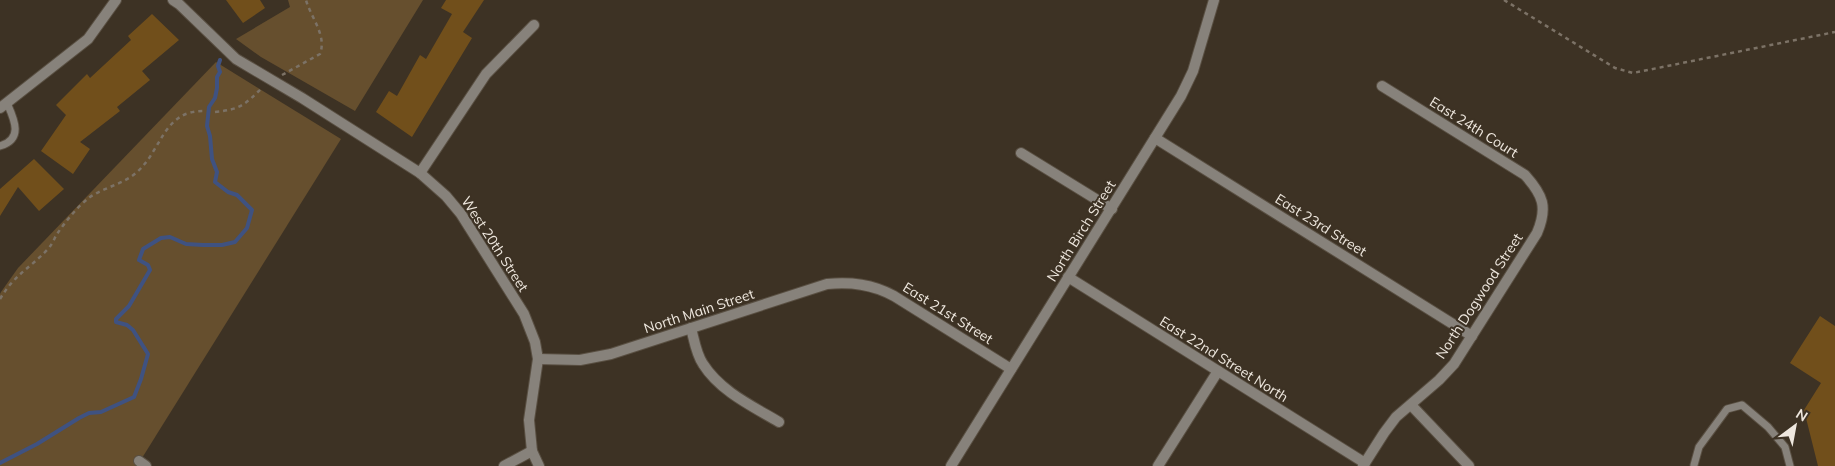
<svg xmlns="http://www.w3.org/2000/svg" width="1835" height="466" viewBox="0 0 1835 466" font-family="Mulish,sans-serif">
<rect width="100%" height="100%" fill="#3d3224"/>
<g fill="#664f2e">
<polygon points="288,0 423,0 355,111 261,57 236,39 290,7"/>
<polygon points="216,62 341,139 137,466 0,466 0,294 1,292 18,268"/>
</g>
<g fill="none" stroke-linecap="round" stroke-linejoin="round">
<polyline stroke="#3f5281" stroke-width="4" points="0,463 37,444 79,418 89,413 101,412 134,397 141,379 148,354 133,330 127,325 116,322 116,319 129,306 150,270 148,265 139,260 143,249 161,238 170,237 186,244 203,245 222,245 235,242 247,228 252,210 237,195 228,192 215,182 217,172 212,159 210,136 207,126 209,107 215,98 217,88 217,77 220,72 218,66 220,60"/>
</g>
<g fill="#714f1b">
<polygon points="226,0 260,0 265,8 243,23"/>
<polygon points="446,0 484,0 463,32 472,38 412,137 376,112 389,91 397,96 420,55 426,59 452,14 441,8"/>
<polygon points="152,14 179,40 142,71 150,80 117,107 120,111 80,142 90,149 73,174 41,151 66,115 56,105 87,74 90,78 131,40 128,36"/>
<polygon points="34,159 64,189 39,211 18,187 0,216 0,189"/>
<polygon points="1820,316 1835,326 1835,466 1818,466 1804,410 1821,383 1790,363"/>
</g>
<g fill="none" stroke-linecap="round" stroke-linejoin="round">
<defs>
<g id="service">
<path d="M0,146C24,139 14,119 7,103"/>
<polyline points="1694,465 1699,447 1727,409 1742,405 1768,427 1785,447 1790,466"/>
</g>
<g id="minor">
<polyline points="173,0 179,4 236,59 302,98 420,173 446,196 461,214 524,314 535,342 538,359 529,420 532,451 539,466"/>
<polyline points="0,108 88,39 116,0"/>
<polyline points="1155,138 1472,336"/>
<polyline points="1021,153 1112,209"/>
<polyline points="420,173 486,74 534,25"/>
<polyline points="1068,277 1365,463"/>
<path d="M691,328C694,339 696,354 703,364C720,391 752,406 779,422"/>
<path d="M538,359L580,360L611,354L827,284C851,282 872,284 894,296L1011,369"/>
<polyline points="1411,405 1469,466"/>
<polyline points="139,461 146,466"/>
<polyline points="504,466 532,451"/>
<polyline points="951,466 1181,96 1193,71 1214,0"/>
<polyline points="1158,466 1218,371"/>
<path d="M1363,466L1384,433L1396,417L1439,380L1454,364L1537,233C1548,207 1543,195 1525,175L1382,86"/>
</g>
</defs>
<use href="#service" stroke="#594f42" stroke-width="9"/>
<use href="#minor" stroke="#594f42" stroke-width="12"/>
<g stroke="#7c7266" stroke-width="2.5" stroke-dasharray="4 4" stroke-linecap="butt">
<polyline points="1504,0 1615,68 1633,73 1835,32"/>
<path d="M282,75L320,54C327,35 311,18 306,0"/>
<path d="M215,112C242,109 244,105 263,87"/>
<path d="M0,299C14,275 30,268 47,250C52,245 54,239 57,234C66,221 78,206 90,197C105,187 124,184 137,172C162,150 163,111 203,111"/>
</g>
<use href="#service" stroke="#87827b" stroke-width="7"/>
<use href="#minor" stroke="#87827b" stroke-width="10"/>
</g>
<g text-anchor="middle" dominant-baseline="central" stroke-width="4" stroke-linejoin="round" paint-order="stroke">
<g font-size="14" fill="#eee7de" stroke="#3d3224">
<text transform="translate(1474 127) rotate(32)">East 24th Court</text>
<text transform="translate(1321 225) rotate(32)">East 23rd Street</text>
<text transform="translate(1081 231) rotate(-58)">North Birch Street</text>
<text transform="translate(495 244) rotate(57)">West 20th Street</text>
<text transform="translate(1479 296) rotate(-57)">North Dogwood Street</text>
<text transform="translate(699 311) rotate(-18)">North Main Street</text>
<text transform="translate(948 313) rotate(32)">East 21st Street</text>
<text transform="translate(1224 359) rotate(32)">East 22nd Street North</text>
</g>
</g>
<g transform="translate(1795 426) rotate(32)" stroke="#3d3224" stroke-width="4" paint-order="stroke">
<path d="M0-4L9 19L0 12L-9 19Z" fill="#eee7de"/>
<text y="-8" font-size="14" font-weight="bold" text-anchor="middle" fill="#eee7de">N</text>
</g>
</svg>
